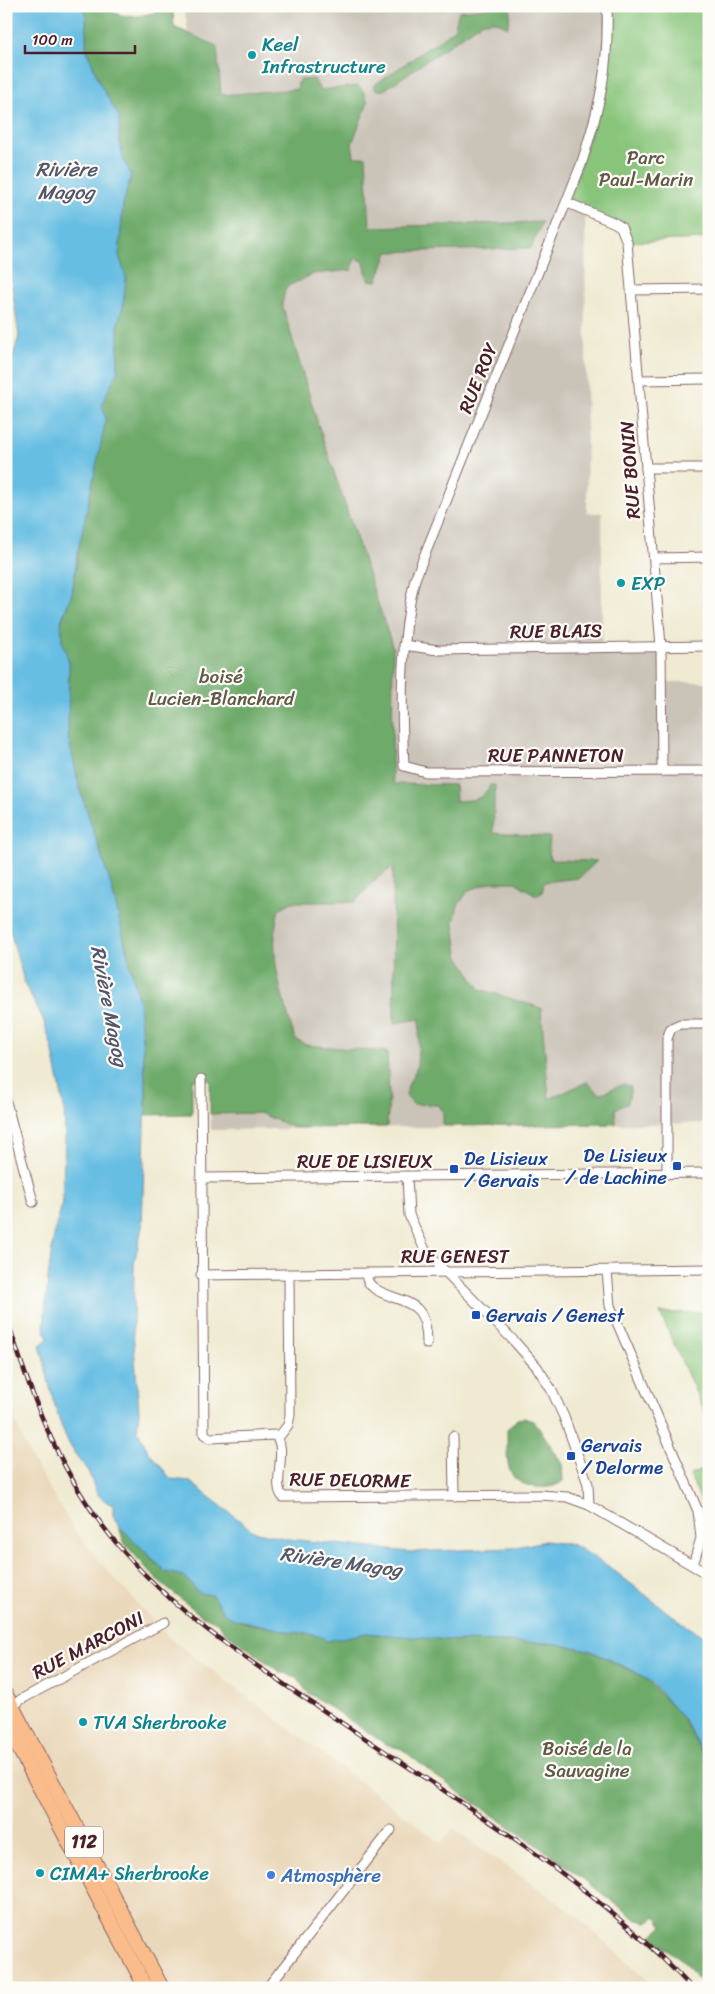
<svg xmlns="http://www.w3.org/2000/svg" width="715" height="1994" viewBox="0 0 715 1994" font-family="Sriracha,sans-serif">
<rect width="100%" height="100%" fill="#fdfcf7"/>
<filter id="ink" filterUnits="userSpaceOnUse"><feTurbulence type="fractalNoise" baseFrequency=".02" numOctaves="2"/><feDisplacementMap in="SourceGraphic" scale="10" xChannelSelector="R" yChannelSelector="G"/><feConvolveMatrix kernelMatrix="1 2 1 2 8 2 1 2 1" color-interpolation-filters="sRGB"/></filter>
<filter id="wash" filterUnits="userSpaceOnUse"><feTurbulence type="fractalNoise" baseFrequency=".0096" numOctaves="4" result="noise"/><feDisplacementMap in="SourceGraphic" scale="20" xChannelSelector="R" yChannelSelector="G"/><feGaussianBlur stdDeviation="1.12" result="paint"/><feColorMatrix in="noise" values="0 0 0 0 0 0 0 0 0 0 0 0 0 0 0 0 0 1.4 0 .05"/><feComposite in="paint" operator="in"/></filter>
<g filter="url(#wash)">
<rect width="100%" height="100%" fill="#efead1"/>
<polygon fill="#ead8ba" points="6,1400 30,1456 73,1528 104,1567 169,1638 441,1843 453,1829 572,1912 656,1988 6,1988"/>
<polygon fill="#cac3b8" points="181,6 607,6 585,210 587,513 602,513 602,647 661,646 661,682 709,682 709,1123 211,1130 194,81 186,17"/>
<g fill="#88c47a" stroke="#697252">
<polygon points="607,6 709,6 709,239 627,242 621,227 568,203 598,112"/>
<polygon points="709,1312 709,1422 660,1313"/>
<path d="M709,1467V1568C703,1559 709,1540 708,1529C706,1510 697,1493 690,1475Z"/>
</g>
<g fill="#6eaa6a" stroke="#5c644a">
<path d="M82,6H110C120,27 156,11 173,7L174,27L217,46L221,95L297,89L299,80L314,79L320,90L358,86L364,92L368,102L352,143L354,157H366L370,227L542,222L531,248L388,252L377,281L368,280L364,262L355,258L352,270L313,274L286,287L282,304L318,424L393,648L392,777L394,784L455,785L456,801C473,800 482,801 490,785H495L493,833L550,837L549,853L551,860L597,861L579,878L544,882L542,893L536,895L515,882H492L469,890L458,905L454,922L458,955L480,989L541,1008L549,1099L587,1082L600,1094L624,1084L631,1087L628,1103L615,1109L616,1124L443,1126V1113L439,1105L413,1104L406,1096L408,1086L417,1067L420,1019L394,1023L393,867L377,878L355,902H292L279,909C267,955 282,995 295,1039L306,1045L387,1052L389,1097L387,1127L294,1128L260,1113L210,1114V1080H192V1114L145,1115L146,1091L139,1002L111,885L80,790L68,736L69,662L62,641L61,623L72,593L102,404L118,370V324L123,306L126,277L119,256L123,204L131,175L124,161L119,139V117L100,84L86,48V15Z"/>
<polygon points="488,6 511,6 508,27 495,21 483,22 384,90 376,90 373,86 454,30 459,11 487,8"/>
<path d="M524,1418L533,1421L538,1426L562,1463L563,1481C556,1487 546,1488 537,1487C501,1483 508,1458 507,1430L517,1419Z"/>
<path d="M118,1525L166,1572L184,1576L199,1593L212,1595C222,1607 227,1617 243,1622L322,1637L366,1633L460,1641L551,1643L589,1650L644,1677L681,1716L709,1765V1988H706L680,1958L649,1939L663,1926L656,1916L647,1922L637,1920L558,1860L433,1774L402,1749L387,1745L307,1692L296,1677L280,1672L225,1632L217,1622L201,1615L158,1581L125,1544Z"/>
</g>
<path fill="#66bee3" stroke="#586e87" d="M6,6H82L86,15V48L100,84L119,117V139L124,161L131,175L123,204L119,256L126,277L123,306L118,324V370L102,404L106,419L77,556L72,593L61,621L62,641L69,662L68,736L80,790L111,885L139,1002L146,1091L142,1227L134,1263L133,1331L139,1412L137,1429L148,1451L171,1479L189,1481L253,1531L288,1539L409,1552L512,1548L545,1541L573,1545L608,1566L679,1621L709,1640V1765L685,1721L651,1682L634,1671L589,1650L551,1643L460,1641L366,1633L326,1641L322,1637L309,1634L287,1631L234,1619L226,1615L212,1595L199,1593L184,1576L166,1572L118,1525L113,1515V1505C90,1495 96,1482 85,1466C84,1464 81,1463 80,1461C56,1429 50,1383 40,1345L48,1339L44,1327L48,1278L54,1236L62,1203L65,1140L64,1107L52,1047L43,1019L25,985L6,915V378L19,336L6,246Z"/>
</g>
<g filter="url(#ink)">
<g fill="none" stroke-linecap="round" stroke-linejoin="round">
<defs>
<g id="minor">
<path d="M607,6C609,69 600,106 581,165L415,579C400,639 401,704 404,766L426,772L709,771"/>
<polyline points="568,203 615,223 621,227 627,242 661,646 662,771"/>
<polyline points="633,290 709,289"/>
<polyline points="640,380 709,379"/>
<polyline points="646,468 709,468"/>
<polyline points="654,558 709,557"/>
<polyline points="404,645 438,650 709,646"/>
<path d="M201,1079L204,1434L210,1438L275,1435C289,1448 271,1485 283,1497L541,1495L567,1497L589,1505L709,1575"/>
<polyline points="6,1102 33,1202"/>
<polyline points="667,1174 667,1039 671,1028 680,1024 709,1024"/>
<polyline points="407,1177 409,1215 426,1252 514,1341 537,1367 551,1389 564,1417 588,1484 589,1505"/>
<polyline points="201,1178 709,1173"/>
<polyline points="607,1271 610,1306 698,1511 701,1538 693,1565"/>
<path d="M366,1273C366,1297 405,1295 418,1310C426,1319 427,1333 427,1344"/>
<polyline points="201,1275 709,1269"/>
<polyline points="453,1437 454,1496"/>
<polyline points="278,1438 288,1425 290,1415 289,1275"/>
<polyline points="6,1715 20,1700 163,1623"/>
<polyline points="267,1988 391,1830"/>
</g>
<g id="primary">
<polyline points="6,1695 162,1988"/>
<polyline points="6,1724 146,1988"/>
</g>
</defs>
<use href="#minor" stroke="#846665" stroke-width="11"/>
<use href="#primary" stroke="#846665" stroke-width="16"/>
<use href="#minor" stroke="#fff" stroke-width="9"/>
<use href="#primary" stroke="#fabc8b" stroke-width="14"/>
<defs>
<path id="rail" d="M6,1315C29,1390 55,1462 102,1525C164,1608 249,1661 333,1717C458,1801 588,1878 692,1988"/>
</defs>
<use href="#rail" stroke="#4a1f2b" stroke-width="4.5"/>
<use href="#rail" stroke="#fdfcf7" stroke-width="2.5" stroke-dasharray="8" stroke-linecap="butt"/>
</g>
</g>
<g fill="#0f9aa8" stroke="#fdfcf7" stroke-width="2">
<circle cx="252" cy="55" r="5"/>
<circle cx="621" cy="583" r="5"/>
<circle cx="83" cy="1722" r="5"/>
<circle cx="40" cy="1873" r="5"/>
</g>
<g fill="#1a4fb4" stroke="#fdfcf7" stroke-width="2">
<rect x="672" y="1161" width="10" height="10" rx="2.5"/>
<rect x="449" y="1164" width="10" height="10" rx="2.5"/>
<rect x="471" y="1310" width="10" height="10" rx="2.5"/>
<rect x="566" y="1451" width="10" height="10" rx="2.5"/>
</g>
<circle fill="#3f7fe0" stroke="#fdfcf7" stroke-width="2" cx="271" cy="1875" r="5"/>
<g text-anchor="middle" dominant-baseline="central" stroke-width="4.5" stroke-linejoin="round" paint-order="stroke">
<rect fill="#fdfcf7" stroke="#806168" stroke-width="1" x="65" y="1826.5" width="38" height="31" rx="4"/>
<g font-size="18" font-weight="bold" fill="#4a1f2b">
<text x="84" y="1842">112</text>
</g>
<g font-size="19" fill="#0d838f" stroke="#fdfcf7" text-anchor="start">
<text x="262" y="44">Keel<tspan x="262" dy="22">Infrastructure</tspan></text>
<text x="631" y="583">EXP</text>
<text x="93" y="1722">TVA Sherbrooke</text>
<text x="50" y="1873">CIMA+ Sherbrooke</text>
</g>
<g font-size="19" fill="#605947" stroke="#fdfcf7">
<text x="646" y="157">Parc<tspan x="646" dy="22">Paul-Marin</tspan></text>
<text x="221" y="676">boisé<tspan x="221" dy="22">Lucien-Blanchard</tspan></text>
<text x="587" y="1748">Boisé de la<tspan x="587" dy="22">Sauvagine</tspan></text>
</g>
<g font-size="19" fill="#4a1f2b" stroke="#fdfcf7">
<text transform="translate(478 378) rotate(-68)">RUE ROY</text>
<text transform="translate(630 470) rotate(-94)">RUE BONIN</text>
<text transform="translate(556 631) rotate(-1)">RUE BLAIS</text>
<text x="556" y="755">RUE PANNETON</text>
<text x="365" y="1161">RUE DE LISIEUX</text>
<text x="455" y="1256">RUE GENEST</text>
<text transform="translate(350 1480) rotate(1)">RUE DELORME</text>
<text transform="translate(88 1645) rotate(-28)">RUE MARCONI</text>
</g>
<g font-size="19" fill="#164399" stroke="#fdfcf7" text-anchor="start">
<text x="667" y="1155" text-anchor="end">De Lisieux<tspan x="667" dy="22">/ de Lachine</tspan></text>
<text x="464" y="1158">De Lisieux<tspan x="464" dy="22">/ Gervais</tspan></text>
<text x="486" y="1315">Gervais / Genest</text>
<text x="581" y="1445">Gervais<tspan x="581" dy="22">/ Delorme</tspan></text>
</g>
<g font-size="19" fill="#366cbe" stroke="#fdfcf7" text-anchor="start">
<text x="281" y="1875">Atmosphère</text>
</g>
<g font-size="20" font-style="italic" fill="#54576b" stroke="#fdfcf7">
<text x="66" y="169">Rivière<tspan x="66" dy="23">Magog</tspan></text>
<text transform="translate(109 1006) rotate(79)">Rivière Magog</text>
<text transform="translate(341 1562) rotate(8)">Rivière Magog</text>
</g>
</g>
<rect width="715" height="1994" fill="none" stroke="#fdfcf7" stroke-width="25"/>
<path d="M25 45v8h110v-8" fill="none" stroke="#4a1f2b" stroke-width="2.5"/>
<text x="32" y="45" font-size="15" fill="#4a1f2b" stroke="#fdfcf7" stroke-width="4" paint-order="stroke">100 m</text>
</svg>
